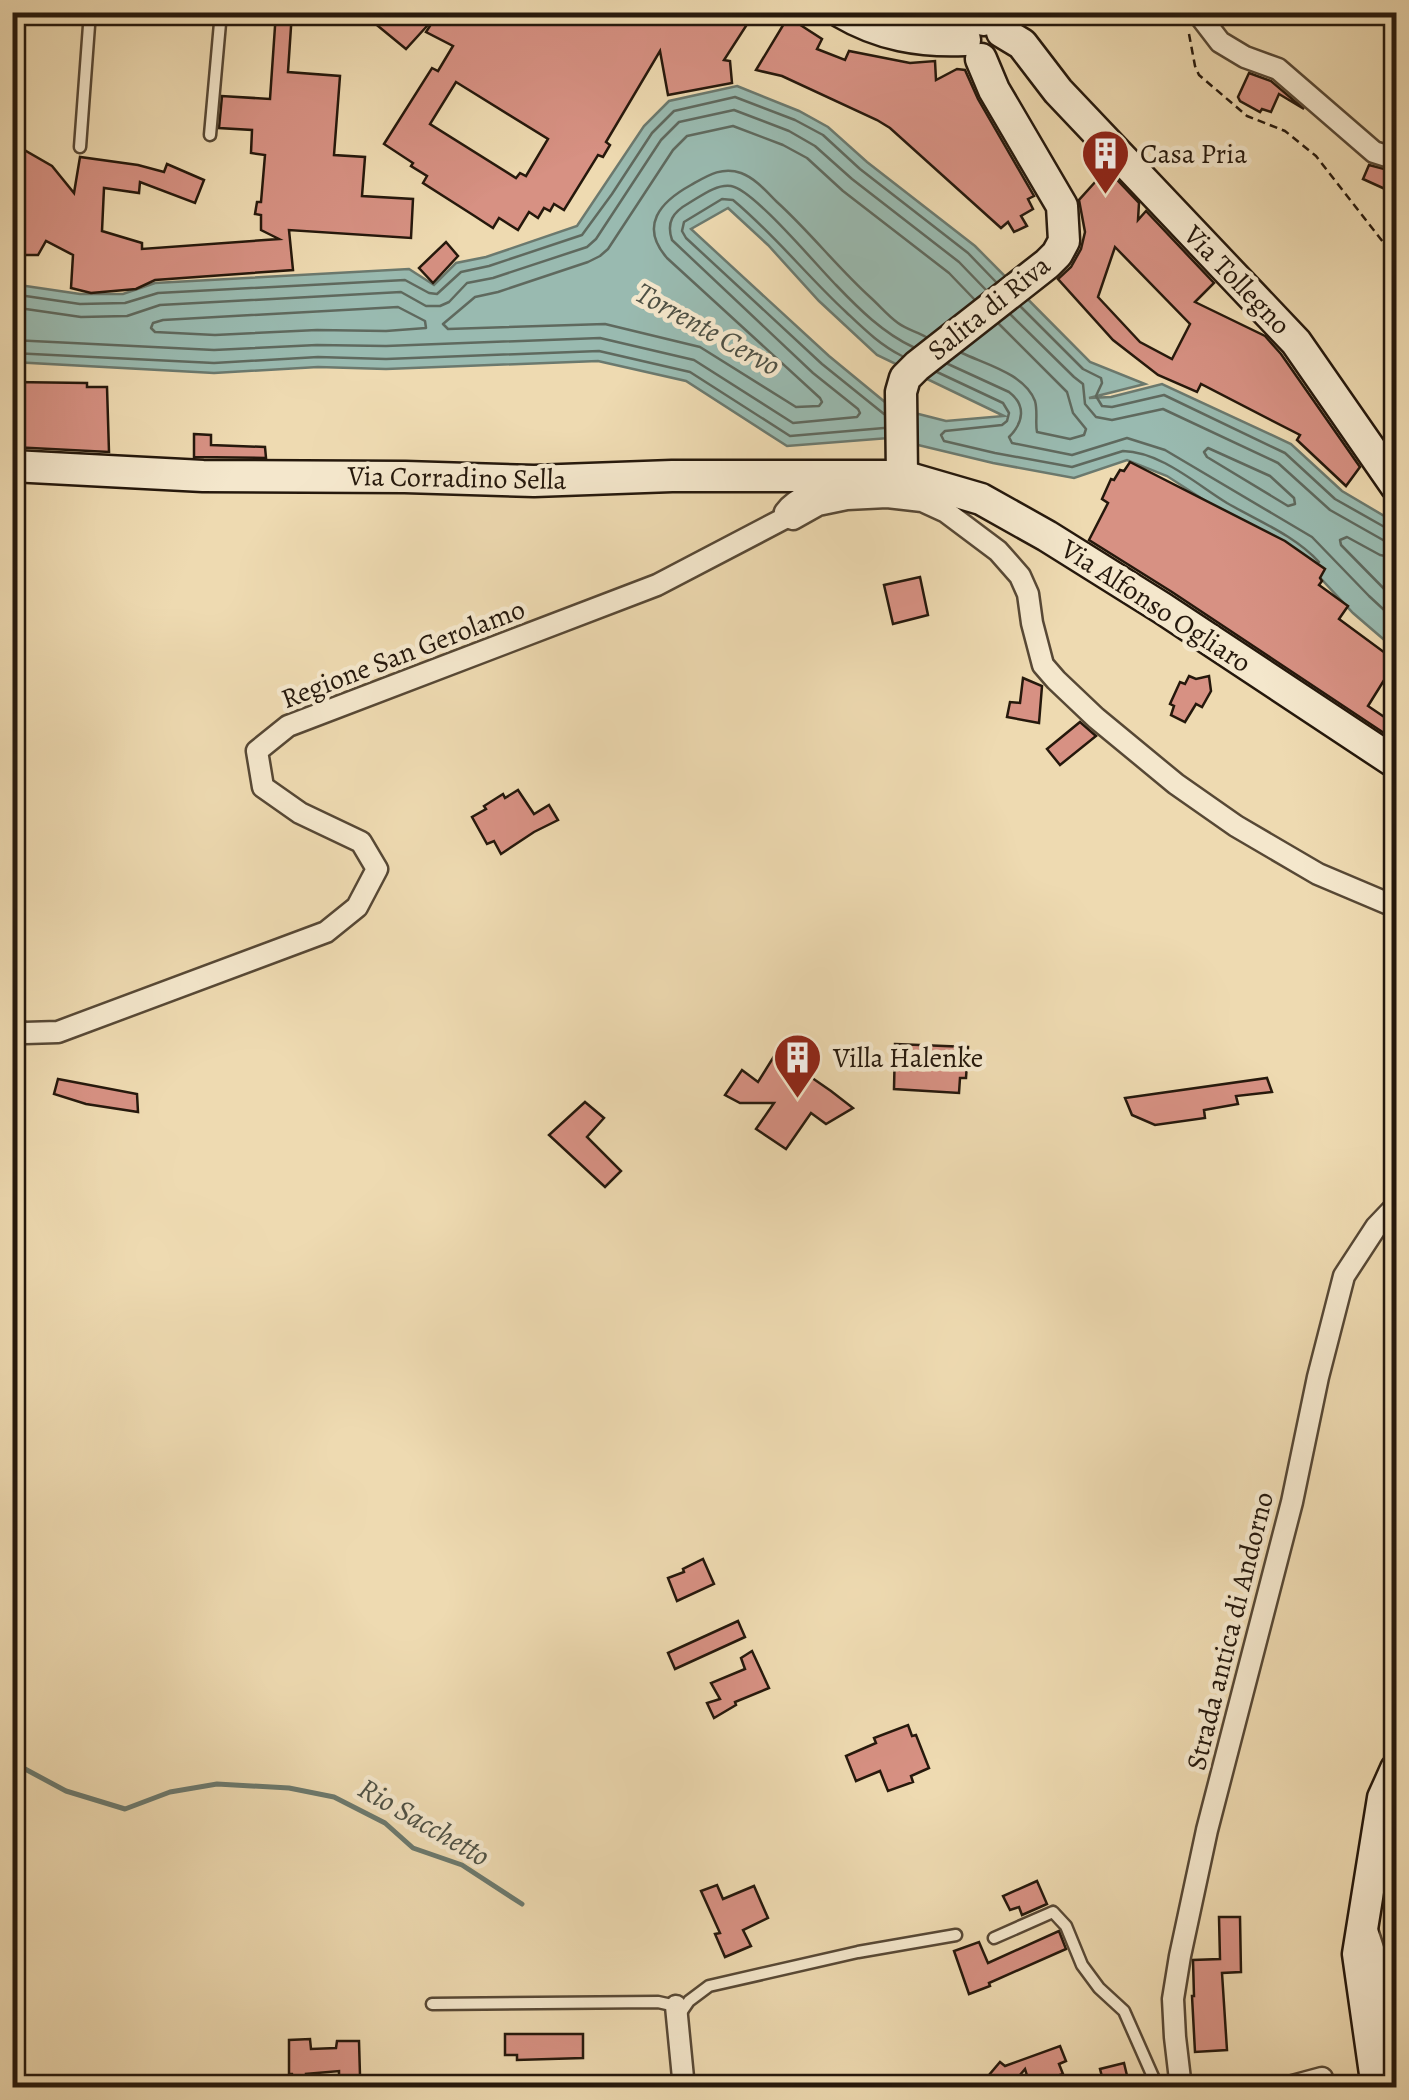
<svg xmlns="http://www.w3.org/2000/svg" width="1409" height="2100" viewBox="0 0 1409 2100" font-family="Alegreya,serif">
<rect width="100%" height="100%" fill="#eedab1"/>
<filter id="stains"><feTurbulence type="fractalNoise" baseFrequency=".002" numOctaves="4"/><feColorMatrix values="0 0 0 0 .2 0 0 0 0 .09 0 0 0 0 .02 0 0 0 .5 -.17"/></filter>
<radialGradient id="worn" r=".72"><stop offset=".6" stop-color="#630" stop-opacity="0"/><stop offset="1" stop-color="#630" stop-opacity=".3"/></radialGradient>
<path fill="#99bab0" stroke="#6b796e" stroke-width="2.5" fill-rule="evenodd" d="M737,86L799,111L828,127L867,162L975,246L1090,362L1145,384L1089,398L1111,397L1162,384L1291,444L1342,491L1396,523V650L1353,613L1298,554L1218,509L1167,476L1127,460L1074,478L993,463L889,438L787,446L686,381L598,361L386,369L318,367L214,373L13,362L12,284L80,294H123L155,283L409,269L434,285L456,263L486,257L577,226L644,126L669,101ZM728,208L768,245L819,301L877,355L1004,416L946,421L891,407L829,356L691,229Z"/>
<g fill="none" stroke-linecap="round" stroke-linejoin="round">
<g stroke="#5f695e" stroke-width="2.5">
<polyline points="12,294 80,304 125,303 158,293 405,280 429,293 437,294 461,272 489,266 582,235 612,194 652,133 674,111 735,97 795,120 823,135 860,169 968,253 996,282"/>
<polyline points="12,307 81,317 127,316 160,305 401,292 426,306 440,306 449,302 467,283 493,278 587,247 596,239 661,140 679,122 734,110 789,131 815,146 852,179 959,262 986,290"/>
<polygon points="398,307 425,321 426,328 386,331 317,330 215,335 155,332 151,328 153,323 163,320"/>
<polyline points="1021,307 1083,369 1101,378 1102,383 1096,396 1102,406 1112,407 1164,395 1285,453 1335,499 1388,529 1396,530"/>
<polyline points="1011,315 1074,377 1083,384 1085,404 1096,417 1112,420 1163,409 1278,463 1330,510 1383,540 1396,543"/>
<path d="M926,337C917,332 906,329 898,323C888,316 879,305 870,297C837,267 810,232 777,202C767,192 755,178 741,173C722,166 707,176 691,185C660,202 639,226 667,258L820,398L822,402L819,406L796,407L700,347L605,324L448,329L443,324L475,297L498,292L588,262L600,256L608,249L673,150L687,136L733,126L783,145L807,158L843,191L949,273L974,299"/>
<path d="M12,340L214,350L317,345L386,346L600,338L694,360L793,423L857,417L860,413L858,409L813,373L672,240C666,222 673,212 689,203C701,196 716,184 731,186C753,189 817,266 836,285C859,309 883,333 913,347"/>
<polyline points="12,353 214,363 318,357 386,359 599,351 690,372 790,436 884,428"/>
<path d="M962,353C985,364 1025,374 1035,401C1038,412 1035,423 1037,432L1070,439L1084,435L1086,429L1073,413L1067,392L999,324"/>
<path d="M948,364L1009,392C1026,405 1024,422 1009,437L1012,443L1072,455L1127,438L1165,450L1312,537L1369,596L1396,621"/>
<path d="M937,372L1003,403L1009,413L1007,421L1002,425L945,431L941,435L944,441L995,453L1072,467L1123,451C1161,452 1196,484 1227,503C1258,521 1294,535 1319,562"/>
<path d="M884,414L822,364L686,238L682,231L684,222L722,199L733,200C774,234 807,276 846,312C864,329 880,345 902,356"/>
<polygon points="1208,448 1270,476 1294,498 1295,504 1288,506 1207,457 1204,452"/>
<polyline points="1396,558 1380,555 1347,537 1340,540 1341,545 1396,601"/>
</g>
<polyline stroke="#6b796e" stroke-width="5" points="12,1762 66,1791 125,1809 170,1792 217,1784 289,1788 334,1797 385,1823 413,1848 462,1865 522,1904"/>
</g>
<g fill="#d79183" stroke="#25180c" stroke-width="2.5" fill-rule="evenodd">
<polygon points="276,12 292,12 288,72 340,76 334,155 365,157 362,196 413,199 411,238 289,230 293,270 155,280 136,289 91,293 71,288 73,255 46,241 38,255 12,255 12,143 52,166 74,193 80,157 138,165 164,172 167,164 204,180 195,203 140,182 139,193 104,188 102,231 142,243 142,249 279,239 261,230 261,215 255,214 257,202 261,202 265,155 251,153 252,130 219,128 222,96 270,99"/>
<polygon points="361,12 410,12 427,26 406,49"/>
<path d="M439,12H755L724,60L730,61L732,83L668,95L660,51L606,142L610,145L603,157L598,155L564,210L554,204L550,211L544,208L538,218L529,212L518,230L499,218L493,228L473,215L423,183L427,176L411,166L413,163L384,144L432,68L438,71L453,46L426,32ZM456,82L548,139L526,176L520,173L516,178L430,124Z"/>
<polygon points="788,17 822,39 817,49 845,60 849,51 910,63 935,61 936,80 957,69 965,70 978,99 1034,196 1028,199 1033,209 1021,216 1027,226 1014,232 1008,222 1001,228 890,128 877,120 782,76 756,70"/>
<polygon points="1249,73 1271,81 1304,109 1279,94 1271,112 1262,109 1260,112 1240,101 1238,97"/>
<path d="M1102,164L1139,203L1138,220L1146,211L1214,283L1195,302L1265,336L1281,354L1360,467L1346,486L1297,440L1300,435L1201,384L1197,392L1158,375L1113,340L1058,279L1071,267L1081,249L1085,232L1079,200L1106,170ZM1115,247L1190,324L1172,359L1140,342L1098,297Z"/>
<polygon points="1369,165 1396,172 1396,194 1363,179"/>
<polygon points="446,242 458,256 433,283 419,268"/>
<polygon points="12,382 87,383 87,387 107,387 109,452 12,447"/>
<polygon points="194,434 211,435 211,445 265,447 266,458 194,457"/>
<polygon points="1130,462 1285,541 1325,569 1320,578 1322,581 1319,585 1348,606 1339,619 1396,661 1368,706 1396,725 1396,741 1172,592 1089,540 1108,503 1102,499 1111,479 1114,480 1120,470 1124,471"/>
<polygon points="920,577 928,615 893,624 884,585"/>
<polygon points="1189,676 1196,679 1209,676 1211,691 1202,707 1196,704 1185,722 1171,715 1174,706 1170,704 1180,682 1185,684"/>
<polygon points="1023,678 1042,686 1039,723 1007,717 1010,702 1020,703"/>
<polygon points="1080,722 1096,736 1060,765 1047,749"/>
<polygon points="518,790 534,814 549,805 558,820 534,832 501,854 494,841 487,844 472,817 486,809 484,806 503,794 505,798"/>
<polygon points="895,1044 968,1047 966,1078 960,1078 959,1093 894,1089"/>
<polygon points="776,1053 831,1091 853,1108 826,1124 811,1113 786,1149 756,1129 774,1103 740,1103 725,1095 742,1070 758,1082"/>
<polygon points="1267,1078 1272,1092 1236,1096 1238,1104 1204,1110 1205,1118 1155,1125 1132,1115 1125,1098"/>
<polygon points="58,1079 137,1094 138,1112 86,1104 54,1094"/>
<polygon points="585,1102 604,1118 587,1137 621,1171 605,1187 549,1135"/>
<polygon points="703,1559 714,1584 677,1601 668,1578 684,1572 683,1569"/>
<polygon points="738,1621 745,1637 675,1669 668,1653"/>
<polygon points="752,1651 769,1688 735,1702 736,1705 714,1718 707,1703 720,1699 711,1683 745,1669 741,1658"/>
<polygon points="908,1725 912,1736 916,1735 929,1768 911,1776 913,1782 888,1791 880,1771 856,1781 846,1756 876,1743 874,1738"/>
<polygon points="1037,1881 1047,1904 1022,1915 1019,1907 1010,1910 1003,1896"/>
<polygon points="717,1885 723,1899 754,1886 768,1918 743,1930 751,1946 725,1957 715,1934 720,1933 701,1891"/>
<polygon points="1219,1917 1240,1917 1241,1972 1222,1973 1227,2050 1195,2052 1192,1996 1194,1996 1193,1960 1220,1959"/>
<polygon points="1059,1931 1066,1949 989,1983 990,1986 969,1994 954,1951 979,1942 988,1963"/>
<polygon points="505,2034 583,2034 583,2058 517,2060 517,2055 505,2055"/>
<polygon points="310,2039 311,2049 336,2048 337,2041 359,2041 360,2075 339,2076 339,2071 306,2074 306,2079 293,2080 292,2074 289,2074 289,2040"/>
<polygon points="1060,2046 1066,2061 1059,2064 1063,2074 1044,2080 1043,2077 1029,2082 1025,2069 1009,2088 978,2088 1000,2062 1005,2066"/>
<polygon points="1124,2063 1130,2088 1105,2088 1100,2069"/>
</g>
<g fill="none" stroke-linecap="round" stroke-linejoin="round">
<defs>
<g id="lane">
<polyline points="210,135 221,12"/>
<polyline points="80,147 90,12"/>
<polyline points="994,1938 1053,1912 1066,1926 1082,1965 1099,1988 1124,2011 1158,2088"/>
<polyline points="432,2004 658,2002 676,2006"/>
<polyline points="680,2014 689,2001 709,1986 858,1952 956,1935"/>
</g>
<g id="street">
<polyline points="1197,12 1220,42 1245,57 1278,69 1374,152 1396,159"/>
<path d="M841,484C822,489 798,495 785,512L787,517L793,519L818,505L847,499L887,497L922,501L946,512L998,551L1020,576L1028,594L1032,623L1043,665L1056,680L1096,718L1176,784L1236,826L1318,874L1396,907"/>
<polyline points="12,1029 25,1033 58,1032 326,932 357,907 377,869 361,842 300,813 263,787 257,751 288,726 657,585 787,517"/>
<polyline points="1365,1924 1383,1979 1396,2054"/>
<polyline points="676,2006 684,2088"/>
<polyline points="1181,2088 1175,2037 1173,1999 1180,1956 1207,1830 1292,1502 1318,1377 1344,1276 1376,1227 1396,1206"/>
<polyline points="1285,2088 1322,2078"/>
</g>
<g id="secondary">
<path d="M841,12C880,35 920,42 965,40"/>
<polyline points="978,12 984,20"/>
<polyline points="1002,32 1022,44 1058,91 1296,342 1396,486"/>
<polyline points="12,466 203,476 405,477 534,481 672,476 902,476 981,499 1047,536 1162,608 1396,763"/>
<polyline points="902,476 901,392 905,378 917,366 1047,264 1057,254 1064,241 1062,206 994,90 981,59"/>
<polyline points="1377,2088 1358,1954 1383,1798 1396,1769"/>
</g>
</defs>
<use href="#lane" stroke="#574835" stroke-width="15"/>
<use href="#street" stroke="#574835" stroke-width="25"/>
<use href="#secondary" stroke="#25180c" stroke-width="35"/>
<polyline stroke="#25180c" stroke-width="2.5" stroke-dasharray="8 5" stroke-linecap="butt" points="1189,34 1195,66 1199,75 1247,116 1285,131 1316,156 1390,251 1396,253"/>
<use href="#lane" stroke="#f4e7cc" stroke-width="10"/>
<use href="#street" stroke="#f4e7cc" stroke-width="20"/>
<use href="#secondary" stroke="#f4e7cc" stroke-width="30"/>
</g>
<defs>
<symbol id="building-pin" viewBox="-11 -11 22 30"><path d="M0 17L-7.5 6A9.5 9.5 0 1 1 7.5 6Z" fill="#8f2418" stroke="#f4e7cc"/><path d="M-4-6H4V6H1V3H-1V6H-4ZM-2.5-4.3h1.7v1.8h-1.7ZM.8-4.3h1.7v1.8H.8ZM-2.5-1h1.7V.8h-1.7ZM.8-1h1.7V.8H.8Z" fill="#fff"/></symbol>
</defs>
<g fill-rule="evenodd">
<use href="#building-pin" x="1078" y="126" width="55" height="75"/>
<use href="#building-pin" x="770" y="1030" width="55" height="75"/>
</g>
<g text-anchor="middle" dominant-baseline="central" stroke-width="9" stroke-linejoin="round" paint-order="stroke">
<g font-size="28" fill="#25180c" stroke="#f4e7cc" text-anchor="start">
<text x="1140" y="154">Casa Pria</text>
<text x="833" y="1058">Villa Halenke</text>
</g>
<g font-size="28" fill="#25180c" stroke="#f4e7cc">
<text transform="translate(1237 280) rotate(46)">Via Tollegno</text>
<text transform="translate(989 308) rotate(-39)">Salita di Riva</text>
<text transform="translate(457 478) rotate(1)">Via Corradino Sella</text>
<text transform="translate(1156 606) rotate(33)">Via Alfonso Ogliaro</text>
<text transform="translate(403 654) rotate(-21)">Regione San Gerolamo</text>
<text transform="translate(1230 1631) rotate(-76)">Strada antica di Andorno</text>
</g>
<g font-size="30" font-style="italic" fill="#4e5145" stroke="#f4e7cc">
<text transform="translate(708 329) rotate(29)">Torrente Cervo</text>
<text transform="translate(424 1822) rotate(30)">Rio Sacchetto</text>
</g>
</g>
<rect width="1409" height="2100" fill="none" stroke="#eedab1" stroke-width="50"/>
<rect x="15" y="15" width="1379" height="2070" fill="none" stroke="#25180c" stroke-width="5"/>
<rect x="25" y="25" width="1359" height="2050" fill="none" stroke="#25180c" stroke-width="2.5"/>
<rect width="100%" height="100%" filter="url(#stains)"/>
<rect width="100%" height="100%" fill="url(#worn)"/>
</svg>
